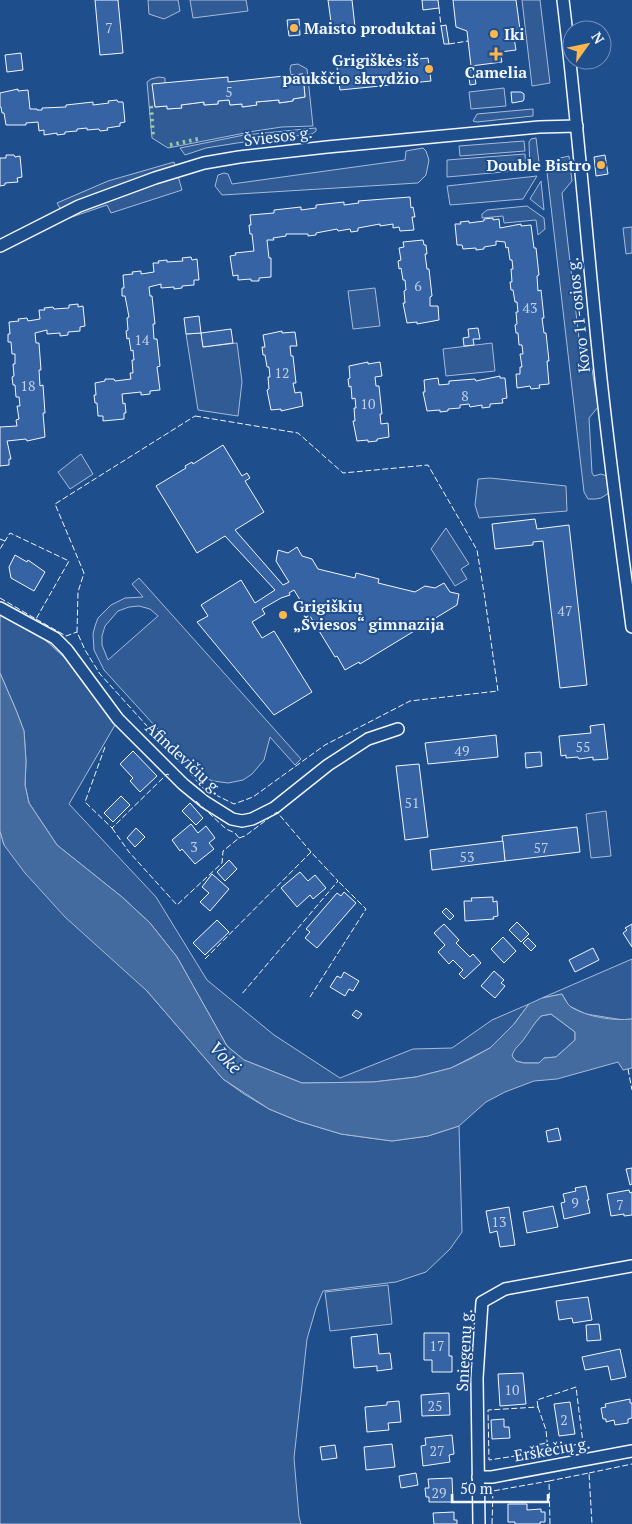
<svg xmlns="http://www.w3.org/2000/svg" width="632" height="1524" viewBox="0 0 632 1524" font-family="'PT Serif',serif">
<rect width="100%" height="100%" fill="#1f4e8c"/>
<g fill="#305b95" stroke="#a8bbd7" fill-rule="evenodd">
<polygon points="148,0 178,0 180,11 164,19 149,14"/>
<polygon points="190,0 246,0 248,11 193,18"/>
<polygon points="522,0 540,0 550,83 532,86"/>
<polygon points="298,64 307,69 313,126 282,127 255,131 168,148 152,138 147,82 151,79 159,77 165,78 165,83 153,85 155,107 167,106 168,109 181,108 181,105 204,102 204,105 218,104 218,101 229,100 230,105 242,104 243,107 256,105 256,102 279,100 279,103 293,101 293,99 305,97 303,74 291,75 290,69 291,65"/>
<polygon points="504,88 506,106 471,109 469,92"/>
<polygon points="533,109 533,116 477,122 473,121 477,114"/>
<polygon points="316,128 316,131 312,134 237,143 206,148 185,155 180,148 244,135"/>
<polygon points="536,138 540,170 530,171 529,142 531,139"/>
<polygon points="524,141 525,151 460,156 459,146"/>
<polygon points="423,148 426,151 429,160 426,175 418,183 222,195 215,186 218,175 224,173 228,174 232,184 405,160 406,151"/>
<polygon points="525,154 526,170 447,177 447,160"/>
<polygon points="569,156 572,181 562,193 582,364 592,369 598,407 589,418 592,473 594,476 601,474 607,476 608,486 609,493 601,498 596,499 588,499 584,492 547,172 556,159"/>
<polygon points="174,162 182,190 111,213 107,205 66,219 57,203 108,181"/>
<polygon points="537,176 523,199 450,205 447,186"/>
<polygon points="541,181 544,210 530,199"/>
<polygon points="527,206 544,218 545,229 538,235 536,220 504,223 503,216 482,218 482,214 487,210"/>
<polygon points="632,227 632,253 626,254 623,228"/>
<polygon points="375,288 380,326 353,329 348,291"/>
<polygon points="201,333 203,347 237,343 242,382 238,416 198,410 186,334"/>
<polygon points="492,343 495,371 446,376 443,349"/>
<polygon points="81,454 93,474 70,489 58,472"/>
<polygon points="490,478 566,486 567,511 479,518 475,505 478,479"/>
<polygon points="446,528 469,564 461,569 467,579 455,586 431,549"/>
<path d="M139,578L301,759L295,765L270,737L264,760L252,774L243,780L228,783L213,781L205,778L197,772L104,670L94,650L93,634L95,626L98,618L111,605L125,598L143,597L132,584ZM139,606L150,609L158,616L108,660L102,645V636L105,626L118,611L129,607Z"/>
<polygon points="0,615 43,638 65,658 115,725 69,804 156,897 207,980 274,1035 340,1078 413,1049 452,1048 492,1020 529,1004 514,1024 490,1048 451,1068 416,1077 373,1082 302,1083 244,1060 227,1046 177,957 150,923 122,897 57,845 29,803 25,785 26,761 24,731 16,710 0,673"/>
<polygon points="606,811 611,856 591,858 586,814"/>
<polygon points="0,831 4,845 147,991 223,1079 244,1094 269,1109 298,1121 341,1134 392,1141 428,1136 459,1126 462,1232 450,1249 426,1272 396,1282 323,1291 316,1308 307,1339 294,1458 299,1517 301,1524 0,1524"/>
<polygon points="632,959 632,1019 623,1020 586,1014 569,1006 562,994 542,998"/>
<polygon points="551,1014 575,1032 575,1040 556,1057 544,1058 539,1063 524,1063 516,1061 512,1056 512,1052 524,1039 527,1032 541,1016"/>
<polygon points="388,1285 392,1324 330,1331 325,1292"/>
</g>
<path fill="#446ba0" stroke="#a8bbd7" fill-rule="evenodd" d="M0,673L16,710L24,731L26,761L25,785L29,803L57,845L122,897L150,923L177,957L227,1046L244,1060L302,1083L373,1082L416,1077L451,1068L470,1059L490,1048L514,1024L529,1004L542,998L562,994C564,998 567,1004 571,1007C587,1017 613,1021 632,1019V1068L623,1070L618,1062L557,1079L534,1081L505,1092L486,1102L459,1126L428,1136L392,1141L341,1134L298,1121L269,1109L223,1079L147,991L65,917L25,873L4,845L0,831ZM551,1014L575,1032V1040L556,1057L544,1058L539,1063H524L516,1061L512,1056C514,1048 520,1045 524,1039C530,1031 534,1023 541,1016Z"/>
<g fill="#3563a3" stroke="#f2f6ff">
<polygon points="95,0 118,0 123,53 100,55"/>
<polygon points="328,0 352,0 355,27 332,29"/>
<polygon points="422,0 438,0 439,8 423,10"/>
<polygon points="453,0 516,0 521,37 514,38 516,50 500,52 502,62 471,66 467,31 456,27"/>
<polygon points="299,19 300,35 289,36 287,20"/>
<polygon points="446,25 449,44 444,44 441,26"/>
<polygon points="21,53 23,70 7,72 5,55"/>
<polygon points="428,58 431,81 340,90 337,67"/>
<polygon points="474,70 476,84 470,85 468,71"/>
<polygon points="507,71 508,77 502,78 501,72"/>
<polygon points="303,74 305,97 293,99 293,101 279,103 279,100 256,102 257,105 242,107 242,104 230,105 229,100 218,101 218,104 204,105 204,102 181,105 182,108 167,109 167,106 155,107 152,84 228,77 228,82"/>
<polygon points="18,89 18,91 28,90 30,109 37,109 37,110 42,110 42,108 66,107 66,105 93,102 93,105 109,103 108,101 117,100 118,102 123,102 125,122 120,123 120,126 107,128 108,130 100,131 99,129 87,130 87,128 77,129 77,131 65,132 65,134 57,135 57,133 44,135 44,130 39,131 38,122 26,123 26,125 6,125 4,113 2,113 1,107 0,107 0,93"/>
<polygon points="511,92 521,92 524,94 524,99 523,101 512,103"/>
<polygon points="6,155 14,155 15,157 20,156 22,177 17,178 18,182 5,183 5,185 0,186 0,158 6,158"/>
<polygon points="605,155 608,174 596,176 594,157"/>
<polygon points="410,197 411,208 413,207 415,217 412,217 414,230 400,231 399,227 393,228 393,224 380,226 380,224 358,228 358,231 351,232 350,229 338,231 337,229 316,233 316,235 308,236 308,234 286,234 286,236 273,238 274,240 267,240 269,258 271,258 271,277 259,278 259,281 251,281 251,279 238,280 238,275 233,276 230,256 236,255 235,253 254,251 252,234 250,234 249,225 251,225 250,215 274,213 274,210 301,207 301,210 316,208 316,205 344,202 344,205 359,203 358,201"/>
<polygon points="493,218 493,220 499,219 500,228 521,224 521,226 531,225 534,248 536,248 539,275 537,276 538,291 541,290 544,318 542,318 544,333 546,333 549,361 547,361 549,384 539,385 540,388 531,389 530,386 517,388 516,374 520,374 520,367 522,367 520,354 523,354 522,345 519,345 518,333 516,333 515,325 517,324 516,312 518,312 517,302 515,302 513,290 511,290 510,282 512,282 511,269 513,269 512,260 510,260 508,247 506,248 505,242 496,241 496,245 484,247 484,249 476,250 476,248 463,249 462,245 457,245 455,224 461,224 460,222 469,221 469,223 484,221 484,219"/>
<polygon points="423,240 424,245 426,245 427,254 425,254 427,269 429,269 432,296 430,297 430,306 438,306 439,320 417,324 417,322 407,323 403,303 405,303 404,291 406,290 405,280 403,280 401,268 399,269 398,261 401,260 399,248 404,247 403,242"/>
<polygon points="191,257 192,260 197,259 199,280 194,280 194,285 182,286 182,288 174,289 174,287 161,288 161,284 149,287 150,296 152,296 155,324 153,324 154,339 157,339 160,366 157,367 160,390 150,391 150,394 141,395 141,392 122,394 123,404 125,403 126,413 124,413 124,419 103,421 103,416 98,416 97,403 95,403 94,395 96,395 95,383 105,381 105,379 114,379 115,381 131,379 130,373 133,373 132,360 134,360 133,350 131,351 129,338 127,339 126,331 128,330 127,318 129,317 125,296 122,296 122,288 124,288 123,275 133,274 132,272 141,271 141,274 154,272 153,263 159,263 158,261 167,260 167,262 183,261 182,258"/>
<polygon points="78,304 78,307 83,306 85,326 80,327 80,331 68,332 68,335 60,336 60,333 47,334 47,330 35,333 36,343 39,343 41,370 39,370 40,386 43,385 45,413 43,413 45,437 27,441 26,439 7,441 11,459 9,459 9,465 0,466 0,427 17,426 16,420 19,419 17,406 20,406 19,397 16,397 15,385 13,385 12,377 14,376 13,364 15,364 15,354 12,354 11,342 8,342 8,334 10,334 9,322 19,321 18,319 27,318 28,321 40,319 39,310 45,310 44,308 53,307 54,309 69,308 69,305"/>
<polygon points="199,316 201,333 186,334 184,318"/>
<polygon points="478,328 480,339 473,339 474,345 464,346 463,338 469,337 468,329"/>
<polygon points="231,329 233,343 203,347 201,333"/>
<polygon points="282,331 282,333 295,332 297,346 290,346 291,356 293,356 296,383 293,383 295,393 301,392 303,406 281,411 281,409 271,410 267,390 269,389 268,377 270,377 269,367 267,367 265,355 263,355 262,347 265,347 263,335"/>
<polygon points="368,362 368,364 380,362 382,376 375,377 376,386 379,386 382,414 380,414 381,424 388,423 389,437 377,439 377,441 368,442 368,440 357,441 353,421 355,421 354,408 356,408 355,398 352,399 351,386 349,387 348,379 350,378 349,366"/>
<polygon points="500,376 500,378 505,378 507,398 502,399 503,403 490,404 490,407 482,408 482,405 470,407 469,404 460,405 460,408 448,409 448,411 440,412 440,410 427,411 423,392 425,392 424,380 438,378 439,385 449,384 449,381 475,379 476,381"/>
<polygon points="223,445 242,476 247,473 250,478 245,481 264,512 235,530 283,585 289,582 276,561 278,550 288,553 297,547 302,556 312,559 318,569 355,578 356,573 379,579 378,583 415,592 425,586 435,588 444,583 450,592 459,594 457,605 360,664 359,662 345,670 337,656 335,657 294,590 289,593 290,595 281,598 262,609 265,614 252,622 262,638 274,631 312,692 274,715 197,622 208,616 201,605 241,580 255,603 275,590 225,536 197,553 156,486 186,468 185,466 192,462 193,464"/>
<polygon points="535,519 537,529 569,525 587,685 560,688 543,541 533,542 533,545 495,549 492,524"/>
<polygon points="15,555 27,562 28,560 45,572 34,591 11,578 9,567"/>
<polygon points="604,724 608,759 593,760 593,757 579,759 578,757 566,758 566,755 561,756 559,736 591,733 590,726"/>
<polygon points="496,735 498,757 428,764 425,743"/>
<polygon points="133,751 157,776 140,792 130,781 133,778 120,764"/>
<polygon points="541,752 542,766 526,768 525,753"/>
<polygon points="419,764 428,837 405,840 396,766"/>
<polygon points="121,796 130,805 113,822 104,813"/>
<polygon points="190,803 203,818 196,825 182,811"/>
<polygon points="191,824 198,833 206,826 215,838 209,843 214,849 195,864 182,849 180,851 172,840"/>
<polygon points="577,827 580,852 505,861 502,836"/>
<polygon points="136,828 145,837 135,847 127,838"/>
<polygon points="503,841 505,861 432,870 430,850"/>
<polygon points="229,860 237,869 225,881 217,872"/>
<polygon points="300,872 308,881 315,875 326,888 313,899 310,895 297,907 281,888"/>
<polygon points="212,874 229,889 210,911 200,902 209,893 202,887"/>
<polygon points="344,892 356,903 317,948 305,938 310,932 306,929 337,893 341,896"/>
<polygon points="493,897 493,902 497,901 498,916 493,917 494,919 465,921 464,901 472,901 471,898"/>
<polygon points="446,908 454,916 450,920 442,912"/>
<polygon points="217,920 229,932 205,955 193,943"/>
<polygon points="517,922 529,934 521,942 509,930"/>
<polygon points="444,924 459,940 456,943 470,957 473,954 481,963 464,979 459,974 463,970 453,960 449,964 438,952 445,945 434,933"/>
<polygon points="632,924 632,947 623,933 627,930 625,928"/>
<polygon points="503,937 516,951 504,963 491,949"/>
<polygon points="528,938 536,946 531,951 523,943"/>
<polygon points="593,948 599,960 575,972 569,960"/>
<polygon points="494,971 504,980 501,983 505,986 495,998 481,986"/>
<polygon points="344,972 359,981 353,991 349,989 345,996 330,987 337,976 341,978"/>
<polygon points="356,1010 362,1014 358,1019 352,1015"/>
<polygon points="558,1128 561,1140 548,1142 546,1131"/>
<polygon points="632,1168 632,1184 630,1185 626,1169"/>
<polygon points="586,1186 589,1200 587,1200 590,1213 564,1219 561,1203 565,1202 563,1194 576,1191 575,1188"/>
<polygon points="629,1190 630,1193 632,1192 632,1215 624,1216 624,1214 611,1216 607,1194"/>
<polygon points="553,1206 558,1227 527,1233 523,1212"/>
<polygon points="509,1207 515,1245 500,1247 497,1231 490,1233 486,1211"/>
<polygon points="588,1297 592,1320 573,1323 572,1318 559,1320 556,1301"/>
<polygon points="599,1324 601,1340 587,1341 586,1325"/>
<polygon points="424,1333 449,1333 449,1356 452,1356 452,1372 432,1372 432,1360 424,1360"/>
<polygon points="377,1334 379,1354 390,1353 392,1369 377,1371 377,1366 354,1368 351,1337"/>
<polygon points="620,1349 626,1377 611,1380 608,1366 585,1370 582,1357"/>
<polygon points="523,1373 526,1404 500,1406 498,1374"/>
<polygon points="449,1393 450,1415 422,1416 421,1395"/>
<polygon points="630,1399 630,1403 632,1403 632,1418 628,1419 628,1423 615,1425 614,1420 606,1422 606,1419 603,1419 601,1408 606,1407 605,1404"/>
<polygon points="399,1401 401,1422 388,1423 389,1430 367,1432 365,1407 387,1405 387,1402"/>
<polygon points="570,1402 575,1434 559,1436 554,1404"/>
<polygon points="504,1419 504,1427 509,1427 510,1438 492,1439 491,1420"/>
<polygon points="452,1435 454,1454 449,1455 450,1462 423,1466 421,1446 426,1445 425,1438"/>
<polygon points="547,1443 548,1451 537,1453 535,1445"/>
<polygon points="392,1444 395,1467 366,1470 364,1447"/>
<polygon points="335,1445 337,1458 322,1460 320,1447"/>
<polygon points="416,1473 418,1485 401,1488 399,1476"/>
<polygon points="452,1478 453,1502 429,1502 429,1497 426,1497 425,1488 429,1488 428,1479"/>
<polygon points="508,1504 527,1504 527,1510 541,1509 541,1512 545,1512 545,1522 540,1522 540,1524 515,1524 515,1522 508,1522"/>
<polygon points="454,1512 454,1520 457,1520 457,1524 434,1524 433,1513"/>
</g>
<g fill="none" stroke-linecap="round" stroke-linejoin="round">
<defs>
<g id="minor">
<path d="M563,0C577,116 586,233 598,350C607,442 620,535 632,627"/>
<polyline points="0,246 79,206 155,178 204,163 239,157 327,147 539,127 577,126"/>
<polyline points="0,608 55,638 67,650 118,719 183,784 205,802 232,819 242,821 252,819 274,808 328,765 368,739 398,729"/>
<polyline points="478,1477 492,1477 632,1451"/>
<polyline points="479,1524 477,1378 482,1302 505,1289 632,1266"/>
</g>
</defs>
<use href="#minor" stroke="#f2f6ff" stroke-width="14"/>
<use href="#minor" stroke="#1f4e8c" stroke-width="11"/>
<g stroke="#97c8a6" stroke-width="4" stroke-dasharray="2.5 4" stroke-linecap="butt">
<polyline points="151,106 153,136"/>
<polyline points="170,145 198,139"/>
</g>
<g stroke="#f2f6ff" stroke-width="1" stroke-dasharray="6 2.5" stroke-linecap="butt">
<polyline points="439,8 441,26"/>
<polyline points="449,44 468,41"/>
<polygon points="195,416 298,433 343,473 428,465 477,550 485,599 498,691 410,701 325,745 253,797 234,804 204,789 100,674 85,650 77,632 78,592 84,573 55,504"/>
<polyline points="0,539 5,541 0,549"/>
<polyline points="0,598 36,619 69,561 10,533 5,541"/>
<polyline points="36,619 66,636 77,632"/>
<polyline points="105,747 85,802 112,828 167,774 169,775"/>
<polyline points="112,828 129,852 177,905 222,863 223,851 239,838 235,833 226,829 196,801"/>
<polyline points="239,838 245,836 277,812 311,852"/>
<polyline points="205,959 311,852 338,881 241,995"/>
<polyline points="310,997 366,909 338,881"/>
<polyline points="628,1069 632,1090"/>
<polygon points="538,1407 546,1430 548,1451 489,1460 488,1410"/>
<polyline points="538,1407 537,1400 576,1387 583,1443 548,1451"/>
<polyline points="589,1473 632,1464"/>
<polyline points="492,1524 493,1491 549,1481"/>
<polyline points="550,1524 549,1481 589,1473 592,1524"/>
</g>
</g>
<g fill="#ffb74d" stroke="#1f4e8c" stroke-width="2">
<circle cx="294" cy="28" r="5"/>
<circle cx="494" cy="34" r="5"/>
<path d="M493.5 46.5h5v5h5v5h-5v5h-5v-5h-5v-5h5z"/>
<circle cx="429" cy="69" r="5"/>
<circle cx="601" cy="165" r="5"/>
<circle cx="283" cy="615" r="5"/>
</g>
<g text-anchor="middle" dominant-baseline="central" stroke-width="4" stroke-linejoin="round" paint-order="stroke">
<g font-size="14" fill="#c3d1e8">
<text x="109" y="27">7</text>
<text x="229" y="91">5</text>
<text x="418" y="285">6</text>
<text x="530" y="307">43</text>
<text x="142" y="339">14</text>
<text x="282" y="372">12</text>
<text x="28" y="385">18</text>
<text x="465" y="395">8</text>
<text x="368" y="403">10</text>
<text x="565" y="610">47</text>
<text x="583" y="746">55</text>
<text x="462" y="750">49</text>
<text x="412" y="802">51</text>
<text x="194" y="846">3</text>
<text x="541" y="847">57</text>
<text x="467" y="856">53</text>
<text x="575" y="1202">9</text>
<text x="620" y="1204">7</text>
<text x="499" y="1221">13</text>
<text x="437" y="1345">17</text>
<text x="512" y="1389">10</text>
<text x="435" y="1405">25</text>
<text x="564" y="1419">2</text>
<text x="437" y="1450">27</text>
<text x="439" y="1492">29</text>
</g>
<g font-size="16" font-weight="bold" fill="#f2f6ff" stroke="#1f4e8c" text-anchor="start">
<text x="304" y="28">Maisto produktai</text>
<text x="504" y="34">Iki</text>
<text x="419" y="60" text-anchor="end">Grigiškės iš<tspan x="419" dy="18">paukščio skrydžio</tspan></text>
<text x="496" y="72" text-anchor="middle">Camelia</text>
<text x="591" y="165" text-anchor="end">Double Bistro</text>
<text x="293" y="606">Grigiškių<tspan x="293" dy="18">„Šviesos“ gimnazija</tspan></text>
</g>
<g font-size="16" fill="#f2f6ff" stroke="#1f4e8c">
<text transform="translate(278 136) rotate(-7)">Šviesos g.</text>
<text transform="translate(578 315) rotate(-96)">Kovo 11-osios g.</text>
<text transform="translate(184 758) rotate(43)">Afindevičių g.</text>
<text transform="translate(464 1350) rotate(-87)">Sniegenų g.</text>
<text transform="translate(552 1449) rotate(-10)">Erškėčių g.</text>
</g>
<g font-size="18" font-style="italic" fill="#f2f6ff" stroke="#1f4e8c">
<text transform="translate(226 1057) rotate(46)">Vokė</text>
</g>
</g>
<g transform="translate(587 45) rotate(57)"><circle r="24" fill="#1f4e8c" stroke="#7391ba"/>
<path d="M0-4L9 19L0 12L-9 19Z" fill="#ffb74d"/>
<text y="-8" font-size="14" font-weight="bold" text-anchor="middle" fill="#f2f6ff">N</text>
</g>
<path d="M452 1494v8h96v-8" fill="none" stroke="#f2f6ff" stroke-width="2.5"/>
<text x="460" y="1494" font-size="15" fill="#f2f6ff" stroke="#1f4e8c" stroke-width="4" paint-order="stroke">50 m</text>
</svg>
